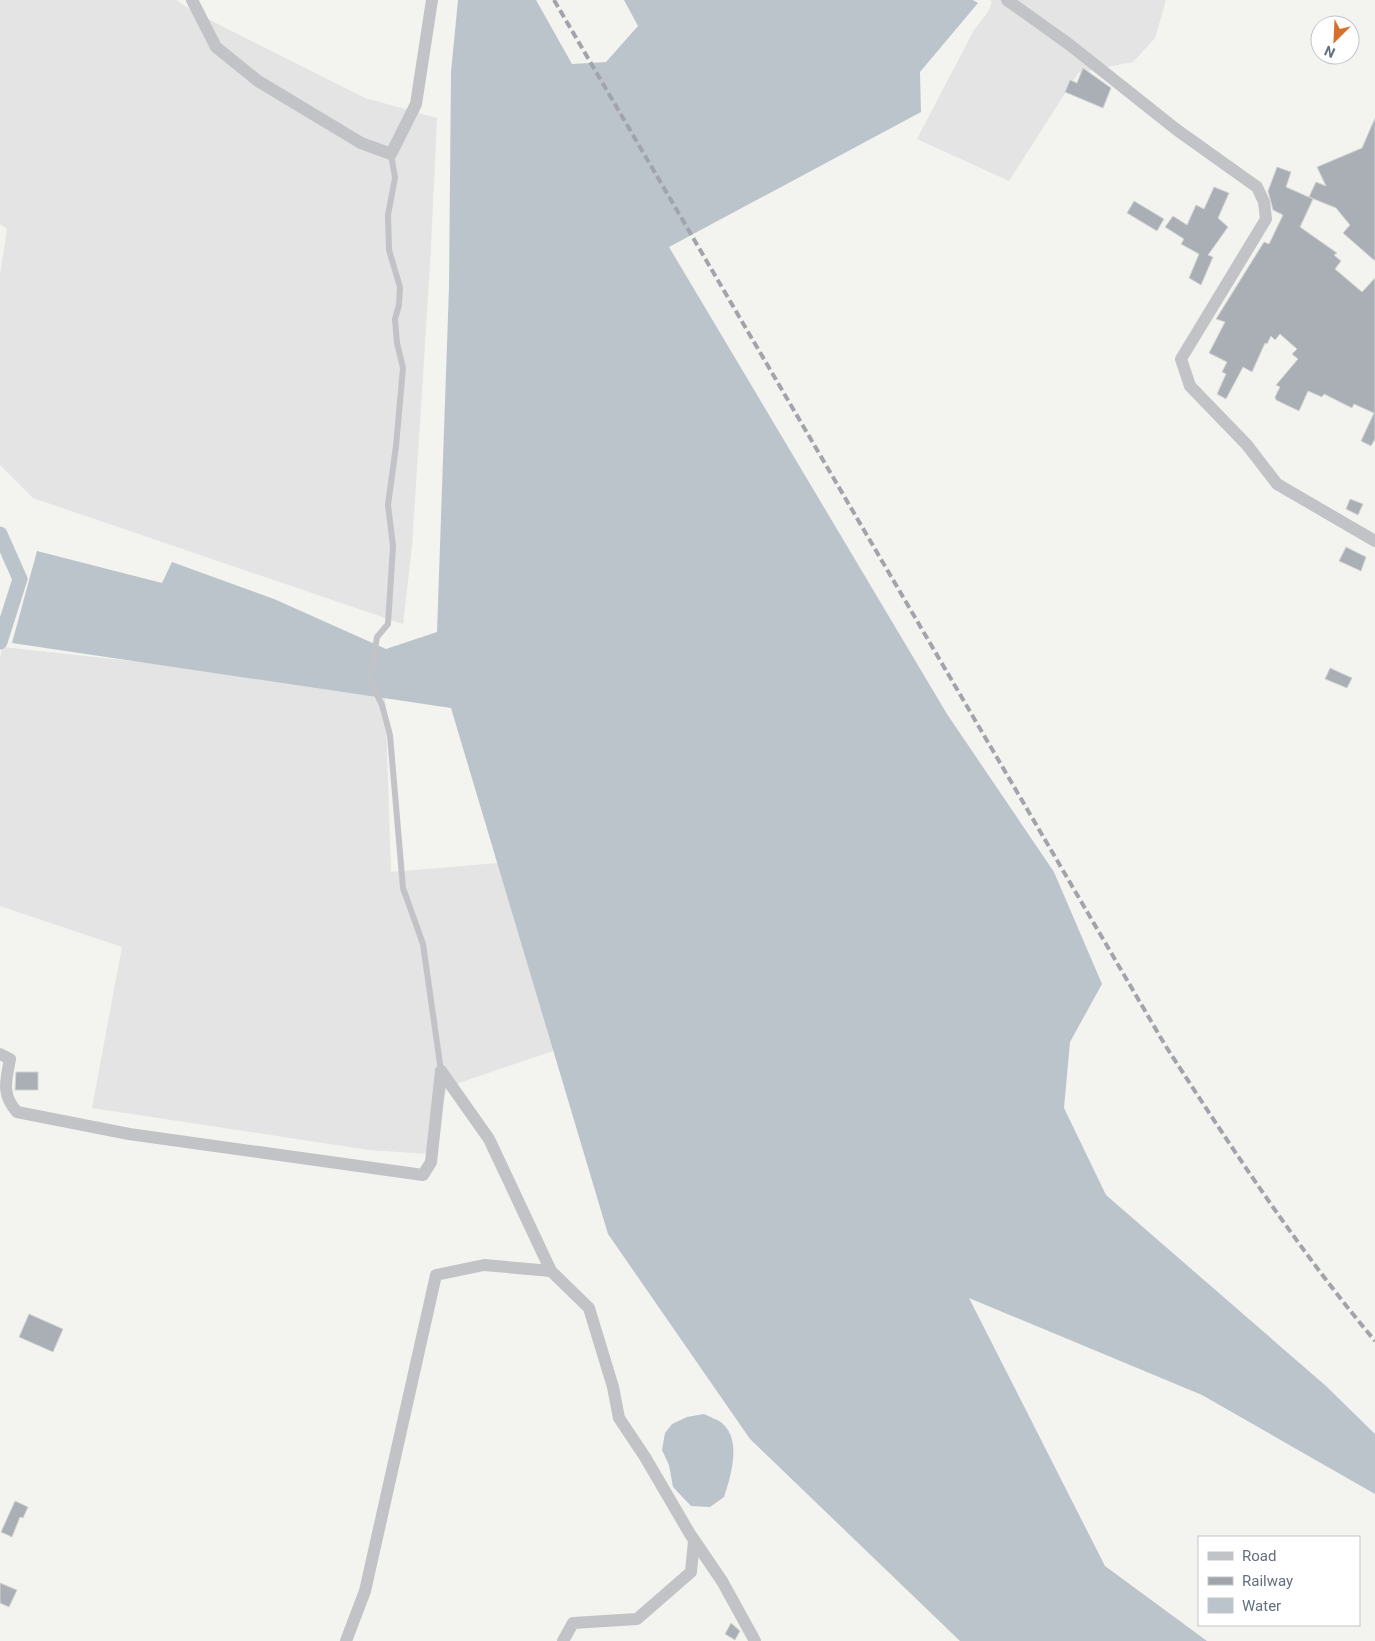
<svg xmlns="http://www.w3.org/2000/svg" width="1375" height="1641" viewBox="0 0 1375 1641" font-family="Roboto,sans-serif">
<rect width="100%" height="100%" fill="#f3f3ef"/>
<g fill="#e3e4e3">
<polygon points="0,0 176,0 194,12 365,98 437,118 430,266 412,546 403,624 33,498 0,465 0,275 7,229 0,224"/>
<polygon points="990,0 1166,0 1155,38 1133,62 1078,73 1009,181 917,139 974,30 988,12 992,2"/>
<polygon points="3,647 385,689 391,872 498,863 556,1050 447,1087 430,1154 369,1150 92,1108 122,947 0,906 0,657"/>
</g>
<g fill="#bcc4cb">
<polygon points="458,0 536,0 572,64 606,62 638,26 624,0 973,0 978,3 920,72 921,112 669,247 947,714 1054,872 1102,984 1070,1042 1064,1108 1106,1195 1326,1386 1375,1434 1375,1494 1202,1395 969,1298 1105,1566 1207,1641 960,1641 750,1439 608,1234 451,708 12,643 37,551 162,583 172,562 274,599 386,649 437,632 449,287 451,72"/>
<path d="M704,1414C709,1417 717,1419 722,1423C742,1440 731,1476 724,1497L710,1507L691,1506L673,1487L669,1465L662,1450L665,1433L672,1424L687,1417Z"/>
</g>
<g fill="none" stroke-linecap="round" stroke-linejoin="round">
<polyline stroke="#bcc4cb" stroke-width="15" points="0,534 20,579 0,642"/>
</g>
<g fill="#aaafb5" stroke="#d4d4d2">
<polygon points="1083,68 1111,88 1103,108 1065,92 1070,80 1077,83"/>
<polygon points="1375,118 1375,261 1343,233 1350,225 1336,208 1309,197 1316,182 1326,186 1317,167 1362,148"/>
<polygon points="1277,167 1291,172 1286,187 1313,199 1300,227 1337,253 1334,255 1341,261 1335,269 1362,292 1375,278 1375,439 1371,446 1361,441 1374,413 1354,404 1352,408 1324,394 1322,397 1308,391 1299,411 1276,400 1275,397 1280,387 1276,385 1298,359 1292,354 1297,349 1280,334 1275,340 1271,336 1267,344 1265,343 1252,372 1243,367 1226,399 1217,394 1226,374 1222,372 1227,362 1209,353 1225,322 1216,319 1264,242 1269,244 1283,215 1273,210 1268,191"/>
<polygon points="1214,187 1229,193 1218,218 1228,227 1208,255 1213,257 1201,285 1189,278 1199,254 1181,244 1184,239 1165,227 1173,216 1187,225 1196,205 1204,209"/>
<polygon points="1134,201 1164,219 1157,231 1127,213"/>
<polygon points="1350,499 1363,504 1358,515 1346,509"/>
<polygon points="1346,547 1366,557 1361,571 1339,561"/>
<polygon points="1330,668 1352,678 1347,688 1325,679"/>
<polygon points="16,1072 38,1072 38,1090 15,1090"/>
<polygon points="29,1314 63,1329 53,1352 19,1337"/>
<polygon points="15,1501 28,1507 23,1518 20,1517 12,1537 1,1532"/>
<polygon points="0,1583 17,1590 9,1607 0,1603"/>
<polygon points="731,1623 740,1631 735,1640 725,1634"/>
</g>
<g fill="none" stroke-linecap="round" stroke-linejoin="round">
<polyline stroke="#c1c3c7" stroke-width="6" points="391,154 395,178 388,215 389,250 400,287 399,305 395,319 397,343 403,368 396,446 388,505 393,546 388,624 377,637 370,681 382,705 390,735 403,888 423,944 441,1071"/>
<g stroke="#c1c3c7" stroke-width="12">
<polyline points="192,0 216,47 258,81 361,143 391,154 416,104 432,0"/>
<polyline points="1007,0 1070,45 1177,130 1257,187 1264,202 1266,219 1181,359 1190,386 1247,445 1277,484 1375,541"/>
<path d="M0,1054L10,1059C6,1081 1,1094 17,1112L129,1134L423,1175L431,1162L441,1071"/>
<polyline points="441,1071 489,1139 551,1271 589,1308 613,1387 619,1418 645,1457 690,1534 722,1581 755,1641"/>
<polyline points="346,1641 365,1591 436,1275 484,1265 551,1271"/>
<polyline points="563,1641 573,1623 637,1619 691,1572 694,1541"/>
</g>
<path stroke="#a1a5ab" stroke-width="4" stroke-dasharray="8 4" stroke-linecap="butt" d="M554,0L1165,1045C1231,1147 1297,1248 1375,1341"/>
</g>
<rect x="1198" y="1536" width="162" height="90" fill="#ffffff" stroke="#c1c5cc"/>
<rect x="1208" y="1552" width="25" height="8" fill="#c1c3c7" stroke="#c1c5cc"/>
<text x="1242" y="1561" font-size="15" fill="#646f7f">Road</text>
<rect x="1208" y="1577" width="25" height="8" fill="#a1a5ab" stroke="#c1c5cc"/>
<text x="1242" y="1586" font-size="15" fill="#646f7f">Railway</text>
<rect x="1208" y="1598" width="25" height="15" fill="#bcc4cb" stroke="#c1c5cc"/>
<text x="1242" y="1611" font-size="15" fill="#646f7f">Water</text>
<g transform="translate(1335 40) rotate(204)"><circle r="24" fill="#ffffff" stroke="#c1c5cc"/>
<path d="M0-4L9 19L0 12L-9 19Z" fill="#d6702d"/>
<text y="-8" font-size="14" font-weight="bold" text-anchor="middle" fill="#646f7f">N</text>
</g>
</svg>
